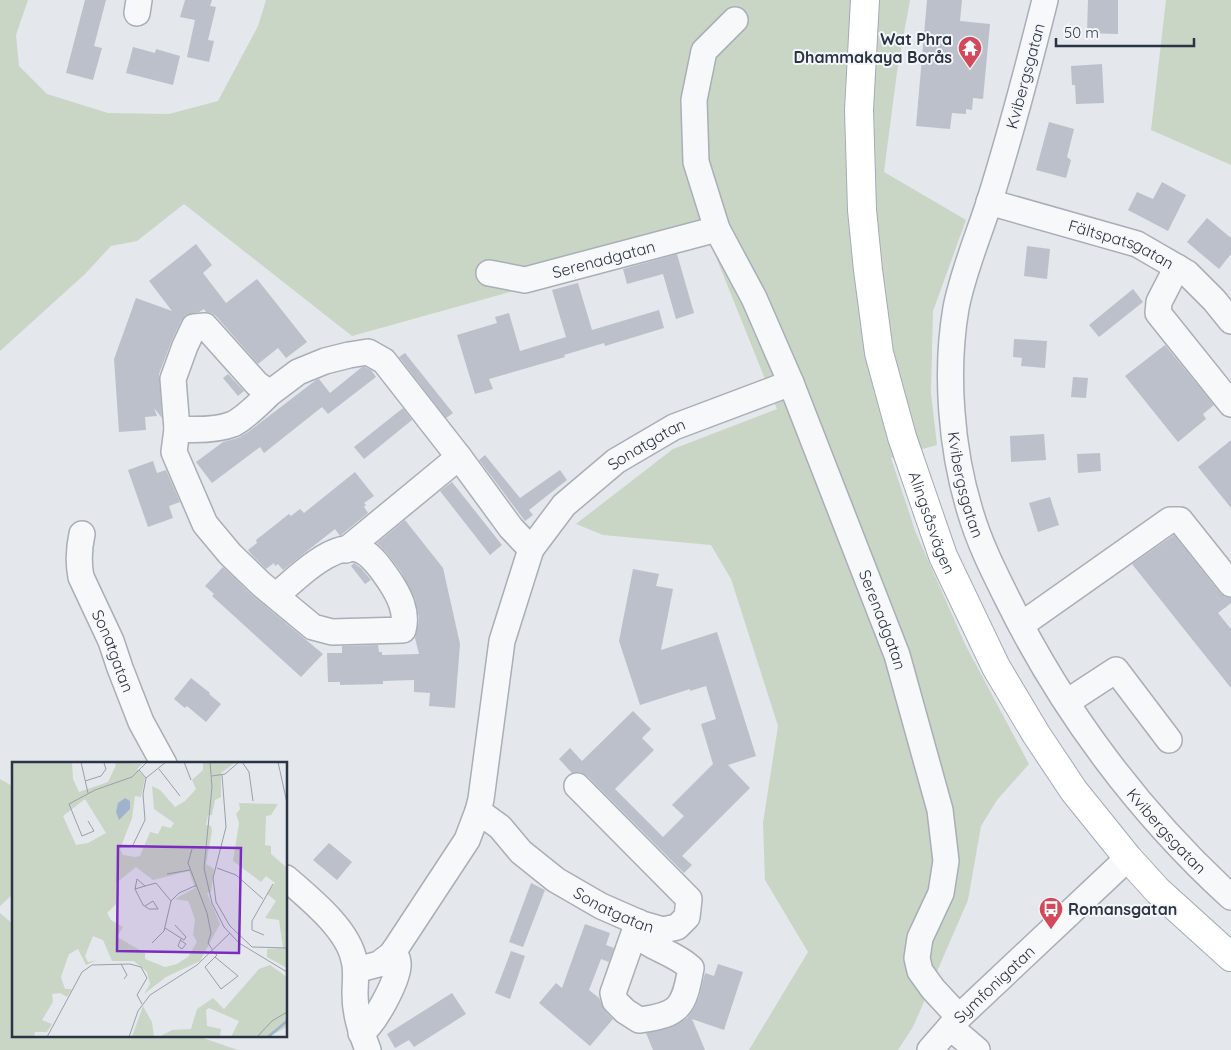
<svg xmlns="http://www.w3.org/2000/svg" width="1231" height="1050" viewBox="0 0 1231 1050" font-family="Quicksand,sans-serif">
<rect width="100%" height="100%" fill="#e4e7ec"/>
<g fill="#c9d6c5">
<polygon points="0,0 28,0 16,35 19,66 47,94 108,113 169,114 218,101 258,26 266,0 910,0 897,72 884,172 966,220 933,311 931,393 937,445 891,458 916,533 965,644 1029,764 997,800 981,826 968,900 913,1027 898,1050 749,1050 808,952 765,880 763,823 778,726 731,579 711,545 603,535 576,524 673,449 777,409 708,237 352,336 184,204 137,241 111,246 85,274 0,351"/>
<polygon points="1166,0 1231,0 1231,165 1151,130"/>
<polygon points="0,779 14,787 14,893 0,906"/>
<polygon points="0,913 14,925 14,1036 197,1036 238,1050 0,1050"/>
</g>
<g fill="#bbc0ca">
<polygon points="85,0 106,0 94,46 102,48 93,80 66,73"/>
<polygon points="185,0 212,0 210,6 216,7 208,40 214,41 209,62 187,57 195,20 180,17"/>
<polygon points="927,0 962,0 960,21 990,24 983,99 973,98 972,110 966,109 966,114 952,113 950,129 916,126"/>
<polygon points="1088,0 1118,0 1118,34 1087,33"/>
<polygon points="133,47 155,53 156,49 180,56 173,85 126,73"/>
<polygon points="1102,64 1104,103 1076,104 1075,85 1072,85 1071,66"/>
<polygon points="1049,122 1074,129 1067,157 1071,160 1066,178 1036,170"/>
<polygon points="1162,182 1186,195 1168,231 1128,210 1137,192 1153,199"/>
<polygon points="1207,218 1231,238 1231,254 1219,269 1187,242"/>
<polygon points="196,244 212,265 203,273 226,303 257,279 307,342 286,358 278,348 258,364 216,316 211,313 206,312 204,309 199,312 186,315 181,321 172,340 159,374 162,418 154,408 157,416 145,417 146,430 119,432 114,359 136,298 172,311 149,281"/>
<polygon points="1027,246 1050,249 1047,279 1024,276"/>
<polygon points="677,254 694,313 676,319 663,274 627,284 623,269"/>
<polygon points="578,283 592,330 659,310 664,328 605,346 604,343 564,355 565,357 489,379 493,389 475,394 457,335 497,323 495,317 509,313 520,351 566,337 552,290"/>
<polygon points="1133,289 1143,302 1099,337 1089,325"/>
<polygon points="1014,339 1047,341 1045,368 1021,366 1022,358 1013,357"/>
<polygon points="1165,345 1214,405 1203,414 1206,419 1178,442 1125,376"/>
<polygon points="405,353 453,413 446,418 399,357"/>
<polygon points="362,367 365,367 371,370 376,377 328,414 322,407 264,453 260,447 212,483 196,462 223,442 238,438 248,432 316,380 319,379 330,393"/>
<polygon points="228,374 244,391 238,396 223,378"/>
<polygon points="1073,377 1088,378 1086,398 1071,397"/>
<polygon points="403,408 412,420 364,459 354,447"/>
<polygon points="1044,434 1046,460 1011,462 1010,436"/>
<polygon points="1231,440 1231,508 1198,467"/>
<polygon points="1100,453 1101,471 1078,473 1077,454"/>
<polygon points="485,455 520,498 560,470 567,480 529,510 533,515 525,521 479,460"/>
<polygon points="153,461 157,473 166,470 180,502 169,506 173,518 148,527 128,470"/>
<polygon points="355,472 374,496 364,503 366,505 364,507 368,513 341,535 340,536 335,529 283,570 278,564 275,566 274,563 266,569 252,555 248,550 257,543 256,540 289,514 291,516 300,509 304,513"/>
<polygon points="452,482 502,545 490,555 440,491"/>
<polygon points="1050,497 1059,525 1038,532 1029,503"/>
<polygon points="405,520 443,568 460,644 455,708 429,706 430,693 414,692 414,680 383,681 383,684 340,685 340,682 328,682 327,653 342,653 342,646 378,645 379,652 382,652 382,655 419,654 415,638 418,626 419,617 415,599 401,572 386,552 377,543"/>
<polygon points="1174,535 1220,593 1225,597 1231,598 1231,603 1218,613 1231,629 1231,688 1132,564"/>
<polygon points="354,563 361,568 371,580 365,584 351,566"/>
<polygon points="223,567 252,595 323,654 301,677 212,596 214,594 205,586"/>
<polygon points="633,569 659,574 656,586 673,589 661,650 717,632 756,756 728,765 750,788 682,856 692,865 684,873 587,776 580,772 572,773 559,759 570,748 582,761 633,711 651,729 642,738 654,750 615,789 663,837 684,816 672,805 713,764 701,724 716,719 706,686 690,691 690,689 640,705 619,641"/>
<polygon points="191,678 210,693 209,694 221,704 206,722 187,706 185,708 174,699"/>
<polygon points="329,843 352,862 337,880 313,860"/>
<polygon points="531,883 545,890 523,947 509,942"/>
<polygon points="585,924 610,933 606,945 614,948 609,962 601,959 589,990 599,998 605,1011 613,1019 590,1046 539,1003 556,983 562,988"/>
<polygon points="511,951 525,956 510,999 495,993"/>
<polygon points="718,964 743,972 724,1030 692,1019 705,1050 653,1050 646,1033 669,1028 687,1018 694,1008 699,997 705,973 714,976"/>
<polygon points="452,993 466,1014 414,1047 409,1040 395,1048 387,1034"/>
</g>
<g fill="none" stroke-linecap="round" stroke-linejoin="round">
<defs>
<g id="minor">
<path id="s1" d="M1045,0C1028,68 1010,136 989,203C978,237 963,272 956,308C945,372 951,449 970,511C979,542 993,570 1007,598C1062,710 1139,813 1231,897"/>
<polyline points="137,13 139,0"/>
<path id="s2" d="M735,20L704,51L694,100L696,162L717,229L754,298L791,383L897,655L940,810L946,861L941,893L920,938L917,958L920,971L933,989L959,1017"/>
<path id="s3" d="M989,202L1137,244L1187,273L1214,300L1231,321"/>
<polyline points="1177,267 1159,302 1158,313 1231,404"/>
<path id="s4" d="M489,273L525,280L717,229"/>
<path d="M270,393C260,403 245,418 233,424C218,430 193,430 177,429L173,379L185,346L194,327L205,326L257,384L270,393L298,372L325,361L349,355L368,352L384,361L459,457L511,528L531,549"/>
<path d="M177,429L174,452L205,524L230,554L261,584L313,627L332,632L403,630C408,612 399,595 389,580C381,569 371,552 357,549C331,543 294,580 276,596"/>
<path id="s5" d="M82,534C79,548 78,562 81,577L111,641L120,668L141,722L164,764"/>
<polyline points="346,550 459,457"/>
<polyline points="1021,625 1170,520 1180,520 1231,584"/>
<polyline points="1067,702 1116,670 1169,740"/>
<path id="s6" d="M478,811L500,827L521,852L556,880L601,906L642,924L663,930L677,927L687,917L689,899L577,786"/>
<path d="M286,878C309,898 348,929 354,960C357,971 355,983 355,994C355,1014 361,1032 368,1050"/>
<path d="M634,933C651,949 674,952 691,968C684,1007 680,1015 639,1020L625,1011L615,1001L613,993L638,922"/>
<path id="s7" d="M356,970L379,964L392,954L467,840L478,811L481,799L502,641L531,549L564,505L616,461L674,427L791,383"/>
<polyline points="950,1027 977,1050"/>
<path d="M361,1033C374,1025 397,982 398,966C399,961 396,955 394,951"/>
<path id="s8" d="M930,1050L959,1017L1128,858"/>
</g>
<g id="major">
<path id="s9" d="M865,0L859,110L862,210L868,270L879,353L902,437L943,556L996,667L1036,734L1074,791L1128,858L1158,891L1231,957"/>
</g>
</defs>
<use href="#minor" stroke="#a9aeb7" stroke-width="28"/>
<use href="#major" stroke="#a3abb8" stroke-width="30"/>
<use href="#minor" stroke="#f7f8fa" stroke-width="25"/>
<use href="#major" stroke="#fff" stroke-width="28"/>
</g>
<defs>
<symbol id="temple-pin" viewBox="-11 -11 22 30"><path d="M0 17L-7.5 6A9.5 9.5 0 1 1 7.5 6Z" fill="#d1495b" stroke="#f4f6f9"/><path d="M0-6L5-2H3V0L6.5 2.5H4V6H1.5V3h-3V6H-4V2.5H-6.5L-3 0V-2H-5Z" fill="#fff"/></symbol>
<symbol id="bus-pin" viewBox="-11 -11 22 30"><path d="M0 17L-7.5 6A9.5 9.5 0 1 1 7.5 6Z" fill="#d1495b" stroke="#f4f6f9"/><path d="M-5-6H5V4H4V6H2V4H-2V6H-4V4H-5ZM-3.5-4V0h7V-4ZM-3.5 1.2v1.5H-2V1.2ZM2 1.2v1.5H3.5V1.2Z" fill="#fff"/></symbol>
</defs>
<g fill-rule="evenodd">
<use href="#temple-pin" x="956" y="34" width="28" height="38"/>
<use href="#bus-pin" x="1037" y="895" width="28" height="38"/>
</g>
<g text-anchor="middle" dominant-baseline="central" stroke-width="4" stroke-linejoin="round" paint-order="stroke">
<g font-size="16" font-weight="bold" fill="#2b3445" stroke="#f4f6f9" text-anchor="end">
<text x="952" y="39">Wat Phra<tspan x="952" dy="18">Dhammakaya Borås</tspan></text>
<text x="1068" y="909" text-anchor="start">Romansgatan</text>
</g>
<g font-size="16" fill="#2b3445" stroke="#f4f6f9">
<text transform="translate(1025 76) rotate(-75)">Kvibergsgatan</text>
<text stroke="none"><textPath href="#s3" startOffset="139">Fältspatsgatan</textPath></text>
<text stroke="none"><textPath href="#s4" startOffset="118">Serenadgatan</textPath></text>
<text stroke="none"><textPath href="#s7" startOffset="634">Sonatgatan</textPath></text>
<text stroke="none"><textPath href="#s1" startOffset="499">Kvibergsgatan</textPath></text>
<text stroke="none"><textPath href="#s9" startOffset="532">Alingsåsvägen</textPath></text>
<text stroke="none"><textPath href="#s2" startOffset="651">Serenadgatan</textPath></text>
<text stroke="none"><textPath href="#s5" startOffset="124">Sonatgatan</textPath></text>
<text stroke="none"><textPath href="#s1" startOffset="904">Kvibergsgatan</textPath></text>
<text stroke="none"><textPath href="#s6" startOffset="170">Sonatgatan</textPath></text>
<text stroke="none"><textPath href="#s8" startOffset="92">Symfonigatan</textPath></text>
</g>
</g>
<g transform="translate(12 762)">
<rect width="275" height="275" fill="#e4e7ec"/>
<path d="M0,0H60L61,17L67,30L96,20L104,3L102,0L130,2L125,7L133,16L129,35L123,34L120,56L108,87L111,93L123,95L128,94L138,70L146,72L150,64L159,66L162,61L142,47L140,24L148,28L163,45L173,39L184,27L180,18L191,8V0H224L209,11V35L203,38L200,53H196L194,63L199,64L200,69L194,102L202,107L199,130L195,131L208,162L188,199L154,215L132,232L138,222L135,210L122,199H100L91,178L81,174L73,194L76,200L85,198L74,203L66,187L57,192L49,215L53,227H60L55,235L48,231L40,232L41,240L30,258L40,262L35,270H23L22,275H1L0,269ZM73,37L94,71L76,81L64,83L51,54ZM124,105L141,118L177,109L183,126L163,137L176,139L178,143L183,158L181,173L185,180L176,195L165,202L153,205L133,197V191L105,175L111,165L99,158L95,151L104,142V121ZM227,41L266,42L259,53L254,54L253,83L259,84V92L275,106V206L255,195V187L271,186L267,158L253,156L264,139L255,132L263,121L254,114L249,120L221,99L227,61L224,52L228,47ZM258,203L275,215V265L256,275H219L227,259L197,246L194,248L195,264L209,267L208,274L147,275L160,268L179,267L185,247L201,236L212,247L247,207ZM131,244L140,260L142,275H120Z" fill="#c9d6c5" fill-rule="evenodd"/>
<path d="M113,36L118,39V47L107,58L104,50L106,41Z" fill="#9fb4cc"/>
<path fill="none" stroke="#9fb4cc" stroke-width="2.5" d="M256,275L275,259"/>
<path fill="none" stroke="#9a9fa9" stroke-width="1" d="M69,0L76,31M172,0L179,18M198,0L200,25L192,106L200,141L212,165L227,181L275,210M230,0L237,10L241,39M266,0L275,41M147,7L168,34M210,13L214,65L201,116L204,140L218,164L240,185L275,186M200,14L213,12L227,0M134,16L154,0M73,19L89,14L94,7L92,1M76,59L82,69L70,74L57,42L83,28L120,15L135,0M120,85L133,58L131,32L134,16L127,8M180,87L176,101L195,151L199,171L196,181L200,187M205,106L224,113L251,137M155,112L178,108M133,124L123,127L125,117L133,124L144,121L159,139M123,127L131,143L137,147H146L141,139L133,144M153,166L172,178L174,175L163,163M252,173L240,168V159L261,122M168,178L174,182L170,187L166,184L168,179L169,177M140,181L152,169L159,139L167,131L185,123M199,188L205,193L203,195L226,214L209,227L193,205L203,195M109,202L115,213L112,217M35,275L70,210L80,203L118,202L129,205L135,216L125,233L130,242M117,275L126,249L138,233L185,203L218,171M245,275L260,259L275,250"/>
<path fill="#7b2cbf" fill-opacity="0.15" stroke="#7b2cbf" stroke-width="2.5" d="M106,84L229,86L227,191L105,189Z"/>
<rect width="275" height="275" fill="none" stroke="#2b3445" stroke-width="2.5"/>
</g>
<path d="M1056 38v8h138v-8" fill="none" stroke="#2b3445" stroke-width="2.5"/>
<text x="1064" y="38" font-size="15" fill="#2b3445" stroke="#f4f6f9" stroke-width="4" paint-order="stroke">50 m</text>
</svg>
